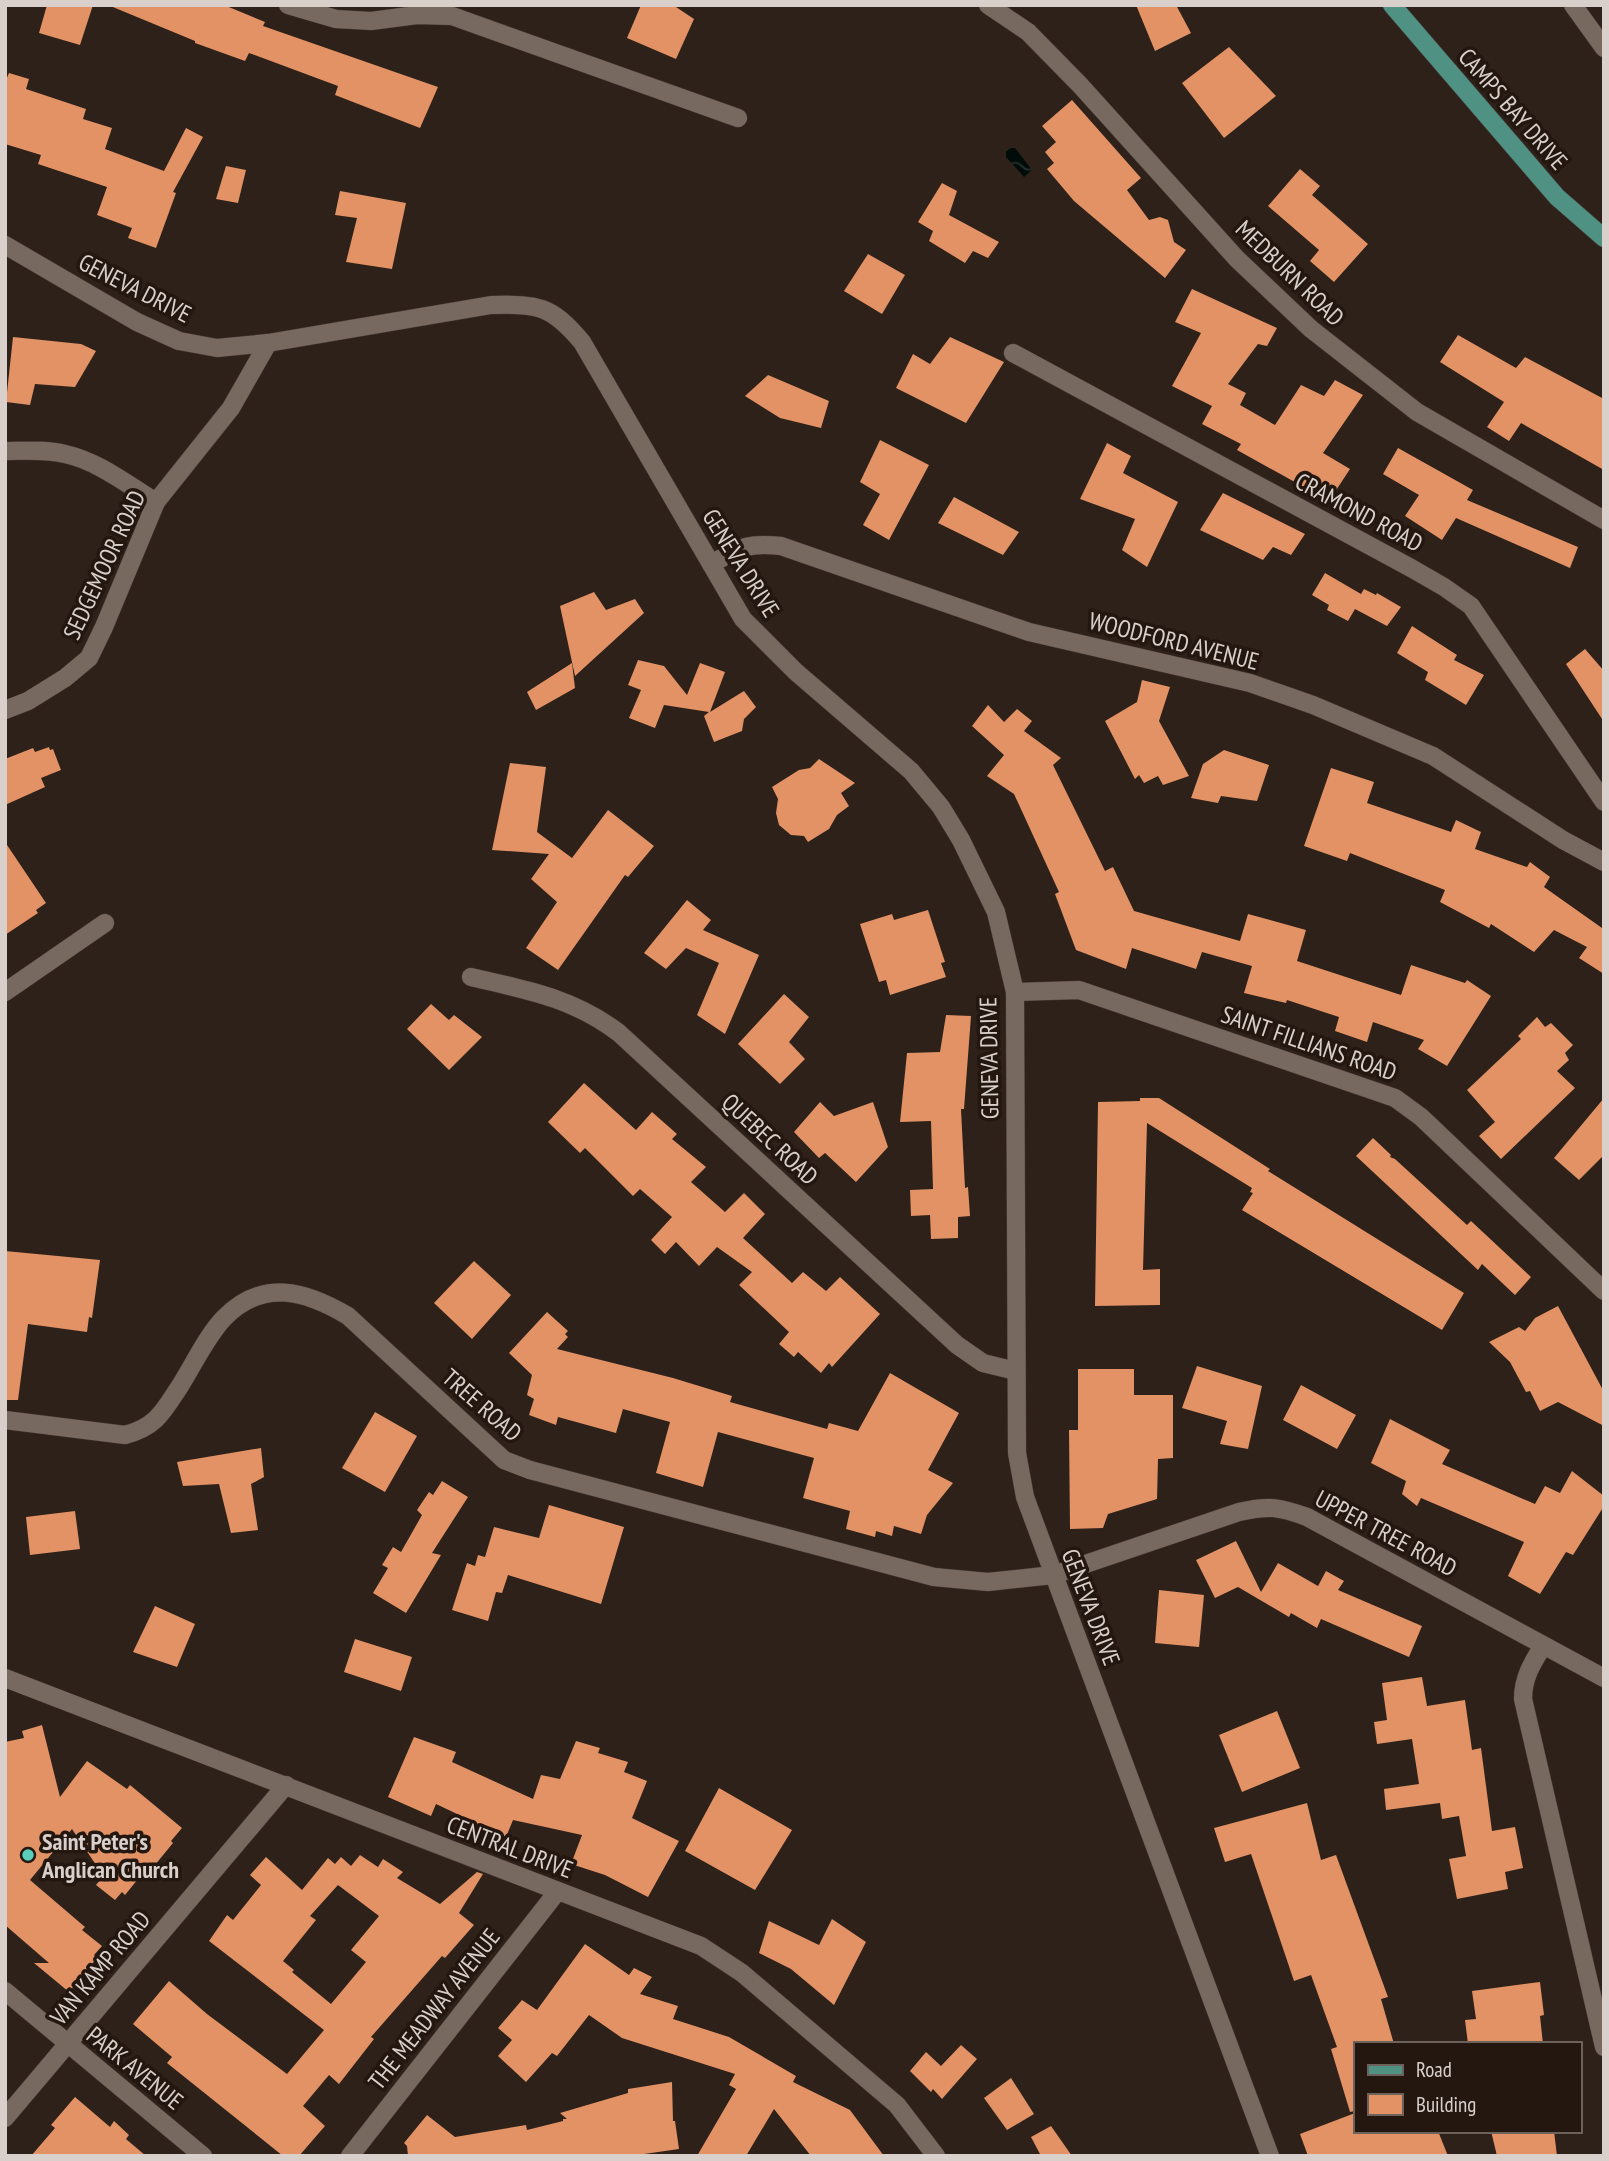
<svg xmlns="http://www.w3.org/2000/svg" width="1609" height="2161" viewBox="0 0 1609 2161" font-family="'PT Sans Narrow',sans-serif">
<defs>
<pattern id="water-waves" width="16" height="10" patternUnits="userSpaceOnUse" patternTransform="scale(1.75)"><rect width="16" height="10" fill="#010c09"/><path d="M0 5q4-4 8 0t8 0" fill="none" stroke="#252e2c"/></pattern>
</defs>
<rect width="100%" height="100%" fill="#2d211a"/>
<polygon fill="url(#water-waves)" points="1009,148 1015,148 1032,170 1024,177 1006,157 1006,151"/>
<g fill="#e29264" fill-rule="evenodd">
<polygon points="47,5 93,5 80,45 39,33"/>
<polygon points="108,5 224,5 265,22 263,26 438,87 420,128 335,95 338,86 249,53 245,61 195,43 195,41"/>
<polygon points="641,5 673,5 694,19 676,59 627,38"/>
<polygon points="1136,5 1176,5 1191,33 1155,51"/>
<polygon points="1229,47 1276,96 1224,138 1182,83"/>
<polygon points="9,73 29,79 26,89 86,109 83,119 112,128 105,149 164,171 186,128 203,137 173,192 176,193 156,248 128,238 132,228 97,215 107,187 38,164 41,155 5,144 5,82"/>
<polygon points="1072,100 1141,178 1127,190 1149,220 1160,217 1168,220 1174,242 1186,250 1165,278 1074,201 1047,169 1054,163 1045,152 1056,142 1042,126"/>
<polygon points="226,166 246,170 238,203 216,199"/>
<polygon points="1300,169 1320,186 1312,195 1368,244 1334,282 1310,261 1319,250 1268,206"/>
<polygon points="942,183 957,191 949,215 999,242 988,258 973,251 965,263 929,241 933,231 918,222"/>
<polygon points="340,191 406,203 392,269 346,262 357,218 335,215"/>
<polygon points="868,254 905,275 882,314 844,291"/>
<polygon points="1192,289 1277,328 1267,346 1258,344 1228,384 1246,393 1240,405 1275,425 1301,385 1324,396 1335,380 1363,395 1323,453 1350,469 1329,501 1237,450 1241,444 1202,424 1212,406 1172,386 1201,333 1175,322"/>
<polygon points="1458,335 1516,368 1525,357 1604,399 1604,470 1521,423 1509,441 1487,427 1504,402 1440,362"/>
<polygon points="13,337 81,344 96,351 75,387 35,384 30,405 6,402"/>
<polygon points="950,337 1004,362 966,423 896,388 913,354 930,364"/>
<polygon points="768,375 829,401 821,428 780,418 745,396"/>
<polygon points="880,440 929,465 889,540 863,525 880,494 860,482"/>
<polygon points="1107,443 1131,456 1123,473 1178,502 1147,567 1122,550 1135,519 1080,499"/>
<polygon points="1398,448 1473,490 1467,500 1578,547 1570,568 1456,518 1442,540 1405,516 1419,495 1383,474"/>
<polygon points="1223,493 1305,534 1291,555 1273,547 1263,560 1200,530"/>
<polygon points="954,497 1019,532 1003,555 938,523"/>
<polygon points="1325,573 1361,594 1364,589 1376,595 1377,593 1401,607 1387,626 1355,609 1348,621 1327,610 1329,605 1312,595"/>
<polygon points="594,592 606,610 635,599 644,613 575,676 560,606"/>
<polygon points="1412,626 1457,655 1454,660 1484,675 1466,705 1425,680 1428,672 1397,653"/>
<polygon points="1585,649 1604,671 1604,722 1566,664"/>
<polygon points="638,660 664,666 687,695 700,663 725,672 710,712 744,691 756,707 744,719 742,731 714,742 704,716 709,712 664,705 655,728 629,718 641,690 628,685"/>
<polygon points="572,663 575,688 536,710 527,692"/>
<polygon points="1142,680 1170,687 1159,721 1189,776 1163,785 1158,776 1144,783 1139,775 1135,779 1105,721 1137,702"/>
<polygon points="988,705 1004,722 1017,709 1032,721 1024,731 1061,758 1053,765 1105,871 1113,867 1134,911 1240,941 1248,914 1306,930 1297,961 1401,995 1411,965 1465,983 1467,980 1491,996 1447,1066 1418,1049 1424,1040 1373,1022 1367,1042 1335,1031 1339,1017 1287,1000 1286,1003 1244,993 1252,966 1202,952 1196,969 1132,948 1126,969 1076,950 1055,894 1059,892 1014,794 987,776 1004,755 972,726"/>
<polygon points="49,747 50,750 53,749 61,770 41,778 45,787 5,805 5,759 33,748 35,752"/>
<polygon points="1224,750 1269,765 1257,801 1221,796 1218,803 1191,798 1203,764"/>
<polygon points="819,759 855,783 841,793 849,806 837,815 829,829 808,842 804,836 791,835 779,825 776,813 778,799 772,787 799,770 810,768"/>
<polygon points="510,763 546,767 537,832 572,858 608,810 654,846 628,877 625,875 558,970 526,948 557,902 531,879 549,854 492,850"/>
<polygon points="1331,768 1374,782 1367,803 1451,832 1456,820 1481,832 1475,849 1527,867 1530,862 1550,877 1544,887 1602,928 1604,925 1604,974 1579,958 1587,947 1554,930 1534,952 1491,924 1489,928 1440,902 1445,890 1350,853 1347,861 1304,846"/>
<polygon points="5,842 46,903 36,910 38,913 5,935"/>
<polygon points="687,900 711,920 703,930 759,955 725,1034 697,1015 719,963 686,948 666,969 644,953"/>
<polygon points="928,910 945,962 941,963 946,977 890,995 886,980 879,982 860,924 892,914 894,920"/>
<polygon points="784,994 809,1017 789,1042 805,1059 780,1084 738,1044"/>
<polygon points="431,1004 449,1020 454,1015 482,1037 449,1070 407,1029"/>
<polygon points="946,1015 971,1016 964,1109 961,1109 965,1188 968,1187 970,1216 958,1217 958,1238 931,1239 930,1215 911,1216 910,1190 933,1189 931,1121 900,1122 907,1053 940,1052"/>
<polygon points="1537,1017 1545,1027 1551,1023 1573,1045 1565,1053 1569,1060 1557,1071 1575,1088 1501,1159 1479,1136 1495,1122 1467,1090 1521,1039 1518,1036"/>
<polygon points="584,1083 636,1130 652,1112 677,1134 672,1139 706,1167 691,1182 725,1212 744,1193 765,1214 743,1238 792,1283 803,1272 826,1291 840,1277 880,1314 832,1367 829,1363 821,1373 798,1352 794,1357 779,1344 789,1332 739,1285 752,1272 717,1247 699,1266 676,1242 665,1254 651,1240 672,1217 640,1189 633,1196 585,1148 580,1153 548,1122"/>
<polygon points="1140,1098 1159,1098 1270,1169 1268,1171 1464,1293 1442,1330 1242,1210 1253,1193 1250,1192 1252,1188 1147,1123 1143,1270 1160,1269 1160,1305 1095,1306 1098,1102 1140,1101"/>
<polygon points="1604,1098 1604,1155 1579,1180 1554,1158"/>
<polygon points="820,1102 834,1116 873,1102 888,1147 856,1182 825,1153 819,1158 794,1132"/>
<polygon points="1373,1138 1391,1155 1390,1157 1395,1159 1467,1225 1471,1221 1531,1277 1515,1295 1482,1264 1478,1270 1356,1156"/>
<polygon points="5,1251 100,1260 92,1318 89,1317 87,1332 28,1324 18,1400 5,1400"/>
<polygon points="474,1261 511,1295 472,1339 434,1303"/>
<polygon points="1558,1306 1604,1392 1604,1426 1558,1402 1540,1411 1530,1391 1526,1392 1510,1362 1489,1342 1519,1327 1525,1331 1535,1318"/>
<polygon points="547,1312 568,1331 565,1334 568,1337 557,1349 673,1378 732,1396 730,1402 827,1429 829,1423 858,1431 890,1373 959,1413 928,1470 953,1483 927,1515 921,1534 894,1526 892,1536 876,1531 875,1537 846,1529 850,1511 803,1498 814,1458 718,1432 703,1487 656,1473 670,1422 623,1409 616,1433 558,1417 556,1425 529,1415 534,1399 527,1395 532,1375 509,1353"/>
<polygon points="1197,1366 1262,1386 1248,1449 1220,1444 1227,1421 1182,1408"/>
<polygon points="1078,1369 1134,1369 1134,1395 1173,1395 1173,1458 1158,1459 1157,1499 1108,1514 1103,1528 1070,1529 1069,1430 1078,1430"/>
<polygon points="1301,1385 1356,1415 1337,1449 1283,1420"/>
<polygon points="375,1412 417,1436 385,1492 342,1468"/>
<polygon points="1390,1419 1450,1450 1442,1464 1535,1504 1545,1486 1560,1493 1572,1471 1604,1496 1604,1506 1573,1555 1566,1552 1540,1594 1508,1576 1524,1542 1421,1498 1417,1506 1402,1494 1406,1481 1371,1463"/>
<polygon points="261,1448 264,1477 251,1484 258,1530 231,1533 219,1484 183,1486 177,1462"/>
<polygon points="442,1481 468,1497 432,1553 441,1555 406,1613 373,1593 388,1568 382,1565 393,1547 401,1552 422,1515 417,1510 429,1492 433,1495"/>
<polygon points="549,1505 624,1527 601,1604 508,1575 502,1593 496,1592 488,1621 452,1610 467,1563 475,1566 478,1555 485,1557 494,1527 539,1538"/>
<polygon points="75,1511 80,1549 30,1555 26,1517"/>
<polygon points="1236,1541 1261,1592 1278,1563 1318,1586 1326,1571 1344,1581 1338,1590 1422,1626 1409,1657 1321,1619 1317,1628 1291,1613 1289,1617 1238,1587 1215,1598 1196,1560"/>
<polygon points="1159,1590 1204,1595 1199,1647 1155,1643"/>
<polygon points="155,1606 195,1624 177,1667 133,1652"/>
<polygon points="355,1639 412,1657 401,1691 344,1672"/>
<polygon points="1422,1677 1427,1706 1465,1700 1472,1750 1481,1748 1492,1831 1515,1827 1523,1868 1505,1872 1508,1889 1457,1899 1449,1859 1466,1856 1459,1816 1442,1819 1440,1803 1386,1810 1384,1789 1419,1784 1412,1739 1377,1744 1374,1722 1387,1720 1382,1683"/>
<polygon points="1277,1711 1300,1768 1242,1792 1219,1735"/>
<polygon points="42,1725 60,1797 87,1761 127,1789 130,1785 182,1828 171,1841 173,1843 150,1871 147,1868 125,1895 122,1892 115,1900 96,1885 101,1879 91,1871 96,1865 72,1829 30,1880 85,1927 82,1930 102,1946 94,1955 97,1958 69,1992 34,1963 49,1963 5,1925 5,1742 24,1738 22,1731"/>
<polygon points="414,1737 456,1752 452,1762 533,1799 541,1775 560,1779 576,1741 600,1748 598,1753 628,1762 624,1772 647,1781 632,1818 679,1841 648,1897 605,1875 571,1864 582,1835 513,1820 506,1837 436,1804 431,1816 388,1797"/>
<polygon points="719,1788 792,1830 755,1890 685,1851"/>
<polygon points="1307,1803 1321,1860 1336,1855 1388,1997 1381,1999 1394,2044 1355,2044 1355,2111 1350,2112 1331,2049 1337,2047 1311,1975 1294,1981 1251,1854 1225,1862 1214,1828"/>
<path d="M360,1855L378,1867L383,1859L403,1872L397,1878L440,1904L477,1872L483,1874L459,1913L474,1925L445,1958L442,1956L371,2037L374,2039L339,2084L329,2075L303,2106L325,2126L299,2156H283L167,2063L172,2057L133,2024L169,1981L207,2014L287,2074L324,2030L209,1941L227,1915L233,1920L261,1885L250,1875L266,1857L302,1890L328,1858L335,1864L341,1857L351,1866ZM338,1885L379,1916L351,1950L366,1962L331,2004L292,1972L294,1970L283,1961L316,1920L310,1916Z"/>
<polygon points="832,1919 866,1942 834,2005 791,1969 759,1953 769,1921 819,1945"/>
<polygon points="585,1944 629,1975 634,1968 652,1977 640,1994 678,2006 673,2019 729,2037 796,2076 793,2082 850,2110 884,2156 811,2156 774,2109 746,2156 697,2156 736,2089 729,2085 735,2074 622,2038 589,2015 557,2056 552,2053 526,2082 498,2056 512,2040 498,2028 522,2000 537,2010"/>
<polygon points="1540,1982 1544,2015 1540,2016 1543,2044 1468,2044 1465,2020 1476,2019 1472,1991"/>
<polygon points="961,2045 977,2059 942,2099 933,2089 931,2092 910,2071 926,2052 941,2066"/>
<polygon points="1011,2078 1034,2114 1007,2130 984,2098"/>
<polygon points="672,2082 673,2121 675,2121 679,2149 630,2156 408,2156 407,2146 404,2143 427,2115 455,2137 526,2125 527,2130 563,2121 563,2119 567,2119 560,2113 628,2093 628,2089"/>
<polygon points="75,2097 110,2127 114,2121 129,2135 126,2139 146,2156 31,2156 55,2128 51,2125"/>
<polygon points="1355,2113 1355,2131 1438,2131 1448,2156 1308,2156 1300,2134"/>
<polygon points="1051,2126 1072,2156 1041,2156 1031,2137"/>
<polygon points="1491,2131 1554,2131 1557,2156 1497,2156"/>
</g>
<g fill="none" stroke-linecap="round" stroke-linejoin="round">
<defs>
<g id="minor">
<polyline points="288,5 336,19 371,21 417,15 452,16 738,118"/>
<polyline points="988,5 1028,32 1080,85 1237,259 1311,329 1417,412 1604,520"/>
<polyline points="1573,5 1604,48"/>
<polyline points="1013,353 1411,568 1444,587 1471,606 1604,802"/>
<path d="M5,451C25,451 46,449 65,454C98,461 128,485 156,502"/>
<path d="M711,564C740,548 747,542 781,546L1029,632L1250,683L1313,705L1433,756L1563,840L1604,862"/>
<polyline points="5,710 28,701 65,678 89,658 104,627 156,502 231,408 268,343"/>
<path d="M471,977C527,990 573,998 619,1033L957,1345L983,1363L1016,1371"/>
<polyline points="5,992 105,923"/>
<polyline points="1015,992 1079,990 1395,1098 1421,1117 1604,1291"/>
<path d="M5,1420L125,1435C156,1427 163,1412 180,1386C194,1364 206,1337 224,1318C263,1278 306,1291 348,1316L504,1460L530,1470L934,1577L988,1582L1053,1575L1239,1512C1268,1505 1280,1507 1307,1517L1604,1678"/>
<path d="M1543,1646C1532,1663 1523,1678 1523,1699L1604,2047"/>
<polyline points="5,1678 701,1946 742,1973 897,2105 936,2156"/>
<polyline points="5,1991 203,2156"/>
<polyline points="5,2118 286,1785"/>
<polyline points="350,2156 557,1892"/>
</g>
<path id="tertiary" d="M5,245L137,322L179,341L217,348L268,343L491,305C538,304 551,305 582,342L743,619L796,672L911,771L941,807L961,840L996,912L1015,992L1017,1453L1025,1497L1270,2156"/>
<polyline id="primary" points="1392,5 1557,197 1604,238"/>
</defs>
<use href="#minor" stroke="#483d38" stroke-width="19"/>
<use href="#tertiary" stroke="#483d38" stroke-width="19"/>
<use href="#primary" stroke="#483d38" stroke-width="19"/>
<use href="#minor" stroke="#786960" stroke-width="18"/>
<use href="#tertiary" stroke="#786960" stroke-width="18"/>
<use href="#primary" stroke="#4f9283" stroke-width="18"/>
</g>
<circle fill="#5bcebb" stroke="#231710" stroke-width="2.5" cx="28" cy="1855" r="7"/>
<g text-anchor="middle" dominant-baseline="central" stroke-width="7" stroke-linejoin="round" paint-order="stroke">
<g font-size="24" fill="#d9d0cb" stroke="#231710">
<text transform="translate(1513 109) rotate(49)">CAMPS BAY DRIVE</text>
<text transform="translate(1290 273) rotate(44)">MEDBURN ROAD</text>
<text transform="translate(135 288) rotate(27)">GENEVA DRIVE</text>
<text transform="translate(1359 512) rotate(28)">CRAMOND ROAD</text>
<text transform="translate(741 563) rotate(58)">GENEVA DRIVE</text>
<text transform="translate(104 565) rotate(-65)">SEDGEMOOR ROAD</text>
<text transform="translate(1174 641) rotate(14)">WOODFORD AVENUE</text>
<text transform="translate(1309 1043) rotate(19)">SAINT FILLIANS ROAD</text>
<text transform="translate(989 1058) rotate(-91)">GENEVA DRIVE</text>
<text transform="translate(770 1139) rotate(43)">QUEBEC ROAD</text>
<text transform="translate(482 1405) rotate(41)">TREE ROAD</text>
<text transform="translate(1386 1533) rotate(28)">UPPER TREE ROAD</text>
<text transform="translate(1091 1607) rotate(69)">GENEVA DRIVE</text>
<text transform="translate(510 1847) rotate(21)">CENTRAL DRIVE</text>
<text transform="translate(100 1968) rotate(-50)">VAN KAMP ROAD</text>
<text transform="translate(434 2009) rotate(-52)">THE MEADWAY AVENUE</text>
<text transform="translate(135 2068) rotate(39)">PARK AVENUE</text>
</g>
<g font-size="24" font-weight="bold" fill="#d9d0cb" stroke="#231710" text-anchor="start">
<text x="42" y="1841">Saint Peter's<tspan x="42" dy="28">Anglican Church</tspan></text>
</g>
</g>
<rect width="1609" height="2161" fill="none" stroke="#d9d0cb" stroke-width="14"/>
<rect x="1354" y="2042" width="228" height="91" fill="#231710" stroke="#6c615b" stroke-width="2"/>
<rect x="1368" y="2065" width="35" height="10" fill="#4f9283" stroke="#6c615b" stroke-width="2"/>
<text x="1416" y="2077" font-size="21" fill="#d9d0cb">Road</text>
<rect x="1368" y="2094" width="35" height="21" fill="#e29264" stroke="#6c615b" stroke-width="2"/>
<text x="1416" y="2112" font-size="21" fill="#d9d0cb">Building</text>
</svg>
